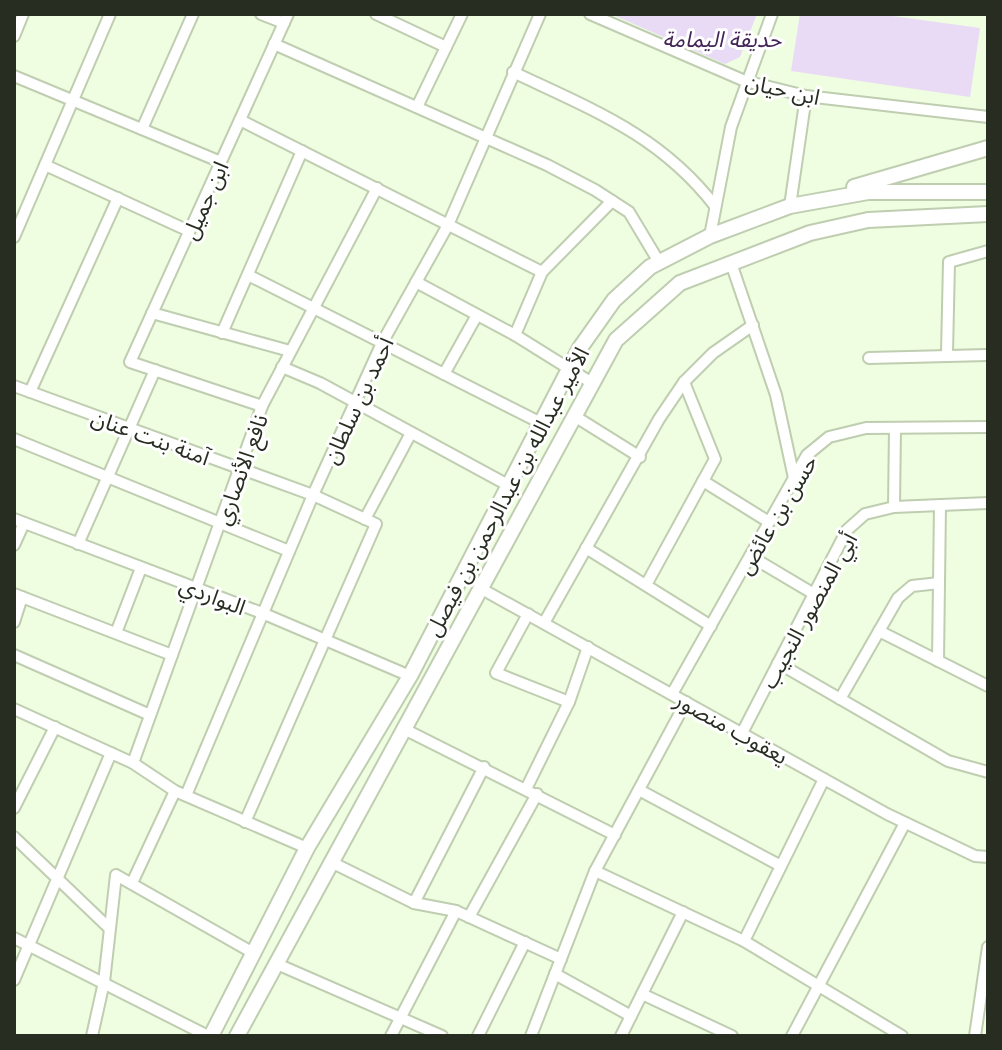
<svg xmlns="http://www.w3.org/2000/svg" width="1002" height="1050" viewBox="0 0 1002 1050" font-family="'Noto Serif','Noto Sans Arabic',serif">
<rect width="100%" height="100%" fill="#effde0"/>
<g fill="#e9daf6">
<polygon points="611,14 757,14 740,57 725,64"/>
<polygon points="800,14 878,14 980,28 970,97 791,71"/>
</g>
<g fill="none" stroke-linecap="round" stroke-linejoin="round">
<defs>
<g id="minor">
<polyline points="261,14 284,23"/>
<polyline points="376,14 446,47"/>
<polyline points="590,14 745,81 806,96 988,117"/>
<polyline points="14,36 23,14"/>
<polyline points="274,44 547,165 595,190 629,212 659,262"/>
<path d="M513,72C593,110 660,135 715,206"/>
<polyline points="14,76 221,162"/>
<polyline points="417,107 462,14"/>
<polyline points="240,120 542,272"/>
<polyline points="142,129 193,14"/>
<polyline points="45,165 189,231"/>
<polyline points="790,206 806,96"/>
<polyline points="710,236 731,127 772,14"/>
<polyline points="14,237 110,14"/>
<polyline points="731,263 776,395 794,478"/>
<polyline points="250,276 539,422"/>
<polyline points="416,282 515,335 592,383"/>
<polyline points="152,313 290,351"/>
<polyline points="222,333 302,151"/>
<polyline points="515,335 542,272 612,201"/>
<polyline points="947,353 949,262 988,251"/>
<polyline points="869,358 988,355"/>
<polyline points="282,367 320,383 506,484"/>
<polyline points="444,374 477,315"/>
<polyline points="14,386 313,495 376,524 245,822"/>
<polyline points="30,392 118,198"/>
<polyline points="262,406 130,362 288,14"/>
<polyline points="576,417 640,457"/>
<polyline points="14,439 289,551"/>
<polyline points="703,481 769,522"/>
<polyline points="894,507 895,428"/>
<polyline points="14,519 262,613 410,676"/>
<polyline points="365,519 411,433"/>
<polyline points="78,544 155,370"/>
<polyline points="14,545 24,523"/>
<polyline points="586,548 711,626"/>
<polyline points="750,556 814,594"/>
<polyline points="646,585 715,459 684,382"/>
<polyline points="480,588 887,814 975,856 988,857"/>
<polyline points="14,594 172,655"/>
<polyline points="528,614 496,673 569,702 588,647"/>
<polyline points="14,622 22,597"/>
<polyline points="544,623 659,419 684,382 713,353 753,325"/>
<polyline points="879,631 988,686"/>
<polyline points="116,633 141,568"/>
<polyline points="14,655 150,715"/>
<polyline points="938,661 940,505"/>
<polyline points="778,663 948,761 988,772"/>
<polyline points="672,694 807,455 829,437 866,428 988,427"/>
<polyline points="840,699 898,598 912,586 939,583"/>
<polyline points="14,709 133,763 175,791 307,848"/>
<polyline points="406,730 615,835"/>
<polyline points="742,733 847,530 865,514 894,507 988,503"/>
<polyline points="133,763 262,406 377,188"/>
<polyline points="526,789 569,702"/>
<polyline points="639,790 781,866"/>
<polyline points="187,793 313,495 382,343 448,225 540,14"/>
<polyline points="14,808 55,727"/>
<polyline points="14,837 108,927"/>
<polyline points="333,863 414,903 456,911 561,959"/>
<polyline points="595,871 744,941 902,1036"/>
<polyline points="132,883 175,791"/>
<polyline points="414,903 484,767"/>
<polyline points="469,917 537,794"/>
<polyline points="14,938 208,1036"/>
<polyline points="744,941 824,779"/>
<polyline points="277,964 442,1036"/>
<polyline points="555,974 631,1016"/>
<polyline points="14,980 111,753"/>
<polyline points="642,994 732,1036"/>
<polyline points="92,1036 104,982 116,875 255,954"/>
<polyline points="391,1036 456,911"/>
<polyline points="478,1036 525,942"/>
<polyline points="531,1036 595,871 686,702"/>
<polyline points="621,1036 683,912"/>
<polyline points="792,1036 905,823"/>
<polyline points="975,1036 988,947"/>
</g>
<g id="secondary">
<polyline points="854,187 988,148"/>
<polyline points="211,1036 307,848 410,676 580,348 614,300 650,267 710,236 790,206 868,192 988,192"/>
<polyline points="237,1036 616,340 680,283 810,233 868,220 988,214"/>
</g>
</defs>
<use href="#minor" stroke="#bfcdb0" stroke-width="14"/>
<use href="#secondary" stroke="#bfcdb0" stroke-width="18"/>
<use href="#minor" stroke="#fff" stroke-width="10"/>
<use href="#secondary" stroke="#fff" stroke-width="14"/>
</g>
<g text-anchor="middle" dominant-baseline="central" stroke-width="6" stroke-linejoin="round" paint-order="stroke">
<g font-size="22" font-style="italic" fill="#432558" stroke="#fff">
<text x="722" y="38">حديقة اليمامة</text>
</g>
<g font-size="22" fill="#282d22" stroke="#fff">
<text transform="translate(783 88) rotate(13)">ابن حيان</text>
<text transform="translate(204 200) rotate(-66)">ابن جميل</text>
<text transform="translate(357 400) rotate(-65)">أحمد بن سلطان</text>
<text transform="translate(151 436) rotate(20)">آمنة بنت عنان</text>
<text transform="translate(240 469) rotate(-70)">نافع الأنصاري</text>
<text transform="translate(506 491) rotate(-62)">الأمير عبدالله بن عبدالرحمن بن فيصل</text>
<text transform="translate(776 514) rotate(-59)">حسن بن عائض</text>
<text transform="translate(213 595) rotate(21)">البواردي</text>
<text transform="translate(808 610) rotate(-61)">أبي المنصور النجيب</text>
<text transform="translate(732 727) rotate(29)">يعقوب منصور</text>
</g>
</g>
<rect width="1002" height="1050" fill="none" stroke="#282d22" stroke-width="32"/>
</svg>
